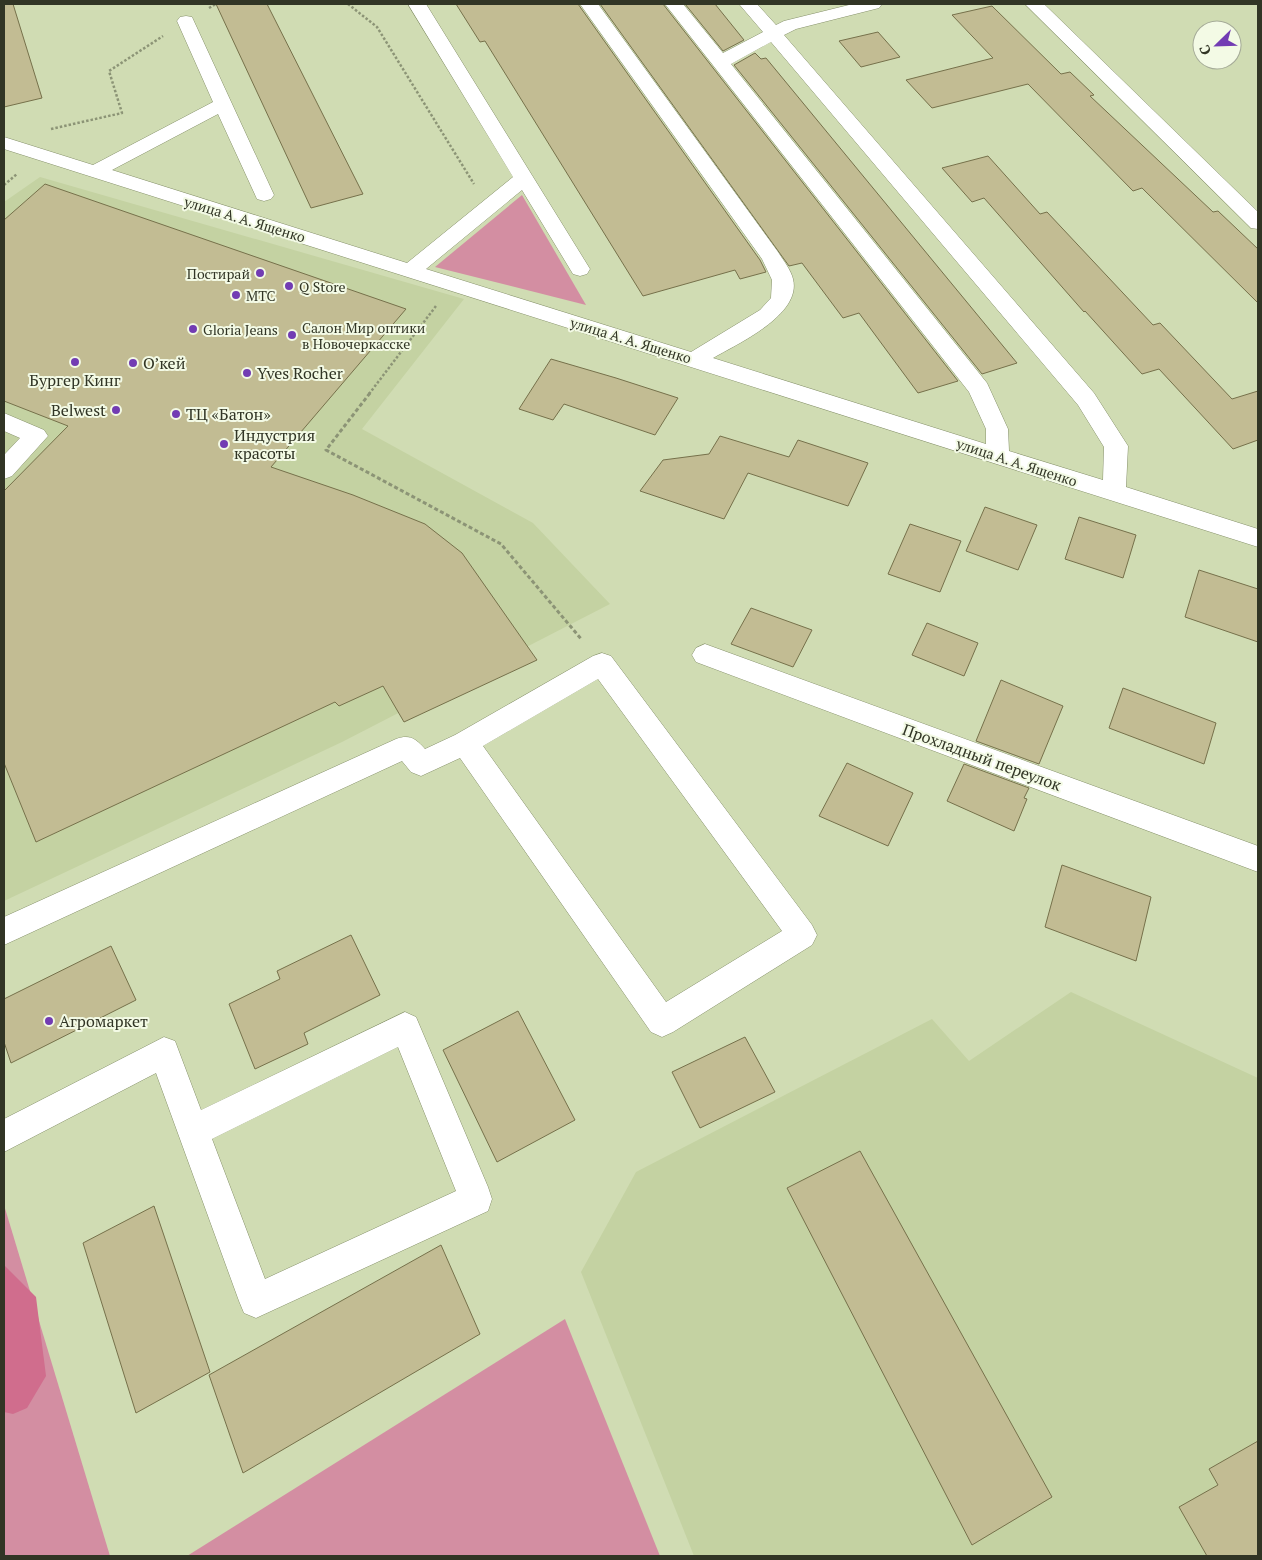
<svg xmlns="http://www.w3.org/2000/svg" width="1262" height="1560" viewBox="0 0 1262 1560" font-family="'PT Serif',serif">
<rect width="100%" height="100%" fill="#d0dcb3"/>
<g fill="#c4d2a2">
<polygon points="40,177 464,299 362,429 533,523 610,604 342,742 4,901 4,202"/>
<polygon points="1071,992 1258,1078 1258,1556 694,1556 581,1272 636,1172 932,1019 969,1061"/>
</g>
<g fill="#d38ea2">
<polygon points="522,195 586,305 435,267"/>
<polygon points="4,1205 110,1556 4,1556"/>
<polygon points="565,1319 660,1556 187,1556"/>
</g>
<polygon fill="#d06d8d" points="4,1265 36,1297 46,1376 27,1408 13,1414 4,1412"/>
<g fill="#c2bc93" stroke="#76714b">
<polygon points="4,4 13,4 42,98 4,107"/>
<polygon points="216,4 267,4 363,194 311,208"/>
<polygon points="456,4 578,4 760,260 766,272 740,279 735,270 643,296 485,41 480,42"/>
<polygon points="600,4 663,4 958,381 918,393 859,313 843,318 802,263 789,266"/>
<polygon points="685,4 715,4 744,40 723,51"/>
<polygon points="992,6 1061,74 1070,72 1094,95 1090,96 1213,212 1218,211 1258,249 1258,303 1142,188 1133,191 1028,84 932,108 906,80 993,58 952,15"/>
<polygon points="878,32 900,57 861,67 839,41"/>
<polygon points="755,53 761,59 766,58 1017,363 982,374 734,65"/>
<polygon points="988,156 1040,214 1047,212 1153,325 1160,323 1232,399 1258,391 1258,440 1233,449 1159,369 1142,374 1085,311 1084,312 984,198 972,202 942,168"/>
<polygon points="45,184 406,309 271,467 353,495 425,524 462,553 537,660 404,722 383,686 339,706 335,702 36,842 4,763 4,491 68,426 4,401 4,220"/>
<polygon points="551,359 616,378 678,398 655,435 564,404 553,420 519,409"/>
<polygon points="720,436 789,457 798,440 868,463 848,506 748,473 724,519 640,491 663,460 709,454"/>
<polygon points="985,507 1037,525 1018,570 966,551"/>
<polygon points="1079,517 1136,535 1123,578 1065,559"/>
<polygon points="910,524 961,541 940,592 888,574"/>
<polygon points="1199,570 1258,589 1258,642 1185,617"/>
<polygon points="751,608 812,630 793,667 731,644"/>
<polygon points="927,623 978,643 964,676 912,655"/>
<polygon points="1001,680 1063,706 1039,764 976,741"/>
<polygon points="1123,688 1216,723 1204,764 1109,728"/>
<polygon points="847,763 913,793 888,846 819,816"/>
<polygon points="964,764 1029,788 1024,798 1027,799 1014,831 947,801"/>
<polygon points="1062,865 1151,897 1136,961 1045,927"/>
<polygon points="351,935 380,995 304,1033 308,1044 255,1069 229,1004 280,979 277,971"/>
<polygon points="111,946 136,1000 11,1063 4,1042 4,999"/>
<polygon points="518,1011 575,1120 497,1162 443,1050"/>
<polygon points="745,1037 775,1092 700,1128 672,1072"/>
<polygon points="860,1151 1052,1497 972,1545 787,1188"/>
<polygon points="154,1206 210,1372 136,1413 83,1243"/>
<polygon points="441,1245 480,1334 243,1473 209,1375"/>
<polygon points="1258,1441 1258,1556 1207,1556 1179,1507 1218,1485 1209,1469"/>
</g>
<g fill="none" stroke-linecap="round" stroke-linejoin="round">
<defs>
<g id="minor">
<path d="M408,4H426L590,269L587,274L580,276L573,274L522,190L426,269L691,352L760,310L771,298L772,280L762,259L580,4H598L778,252C783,260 791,270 793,279C802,315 737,344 713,358L986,444V429L969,392L665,4H683L723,53L763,32L739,4H757L776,25L784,21L853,4H882L879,8L796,29L784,35L1094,393L1128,446L1126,487L1258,529V547L4,149V137L93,165L213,102L177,21L180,17L186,16L192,17L274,195L271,199L264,201L257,199L218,114L112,170L407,263L513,177ZM771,42L1078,405L1104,447L1103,480L1009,451L1008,429L987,383L731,64Z"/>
<polygon points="1025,4 1044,4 1258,212 1258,229 1251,228"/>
<polygon points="4,413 44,430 48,436 12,476 4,479 4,455 20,438 4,431"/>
<polygon points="705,644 1258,846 1258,872 696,662 692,655 696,648"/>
<path d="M602,653L611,656L812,925L817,935L812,945L673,1032L662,1037L651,1032L460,758L421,776L411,772L402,761L4,945V917L396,739C410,734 416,739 425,749L455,735L593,656ZM598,679L782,931L666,1002L483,746Z"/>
<path d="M405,1012L416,1017L488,1187L492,1199L488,1211L256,1318L244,1313L239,1301L156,1073L4,1152V1119L164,1037L175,1041L201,1110ZM398,1047L456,1191L265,1279L212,1139Z"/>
</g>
</defs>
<use href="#minor" stroke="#86916b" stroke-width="1"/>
<g stroke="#8c9476" stroke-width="2.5" stroke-dasharray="2.5 2" stroke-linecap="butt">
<polyline points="348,4 377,27 474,184"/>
<polyline points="209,8 216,4"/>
<polyline points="51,129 122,113 109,71 163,36"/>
<polyline points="4,185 17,174"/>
<polyline points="369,394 436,306"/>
</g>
<polyline stroke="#8c9476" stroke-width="3" stroke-dasharray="4 2.5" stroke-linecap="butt" points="370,393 326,450 501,544 582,640"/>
<use href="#minor" fill="#fff" fill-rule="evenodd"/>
</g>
<g fill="#723cb3" stroke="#f3fae5" stroke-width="2">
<circle cx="260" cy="273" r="5"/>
<circle cx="289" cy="286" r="5"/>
<circle cx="236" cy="295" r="5"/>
<circle cx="193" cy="329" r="5"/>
<circle cx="292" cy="335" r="5"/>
<circle cx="75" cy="362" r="5"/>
<circle cx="133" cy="363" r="5"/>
<circle cx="247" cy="373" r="5"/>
<circle cx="116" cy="410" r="5"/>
<circle cx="176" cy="414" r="5"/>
<circle cx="224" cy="444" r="5"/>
<circle cx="49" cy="1021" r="5"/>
</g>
<g text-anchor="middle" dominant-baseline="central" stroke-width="4" stroke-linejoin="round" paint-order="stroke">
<g font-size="14" fill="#313525" stroke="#f3fae5">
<text transform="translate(245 219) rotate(17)">улица А. А. Ященко</text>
<text transform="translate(631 340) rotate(17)">улица А. А. Ященко</text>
<text transform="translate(1017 462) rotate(18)">улица А. А. Ященко</text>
</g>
<g font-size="14" fill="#313525" stroke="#f3fae5" text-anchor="start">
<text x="250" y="273" text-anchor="end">Постирай</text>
<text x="299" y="286">Q Store</text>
<text x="246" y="295">МТС</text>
<text x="302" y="327">Салон Мир оптики<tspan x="302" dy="16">в Новочеркасске</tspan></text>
<text x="203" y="329">Gloria Jeans</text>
</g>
<g font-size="16" fill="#313525" stroke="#f3fae5" text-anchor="start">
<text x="143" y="363">О’кей</text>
<text x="257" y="373">Yves Rocher</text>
<text x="75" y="380" text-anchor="middle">Бургер Кинг</text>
<text x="106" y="410" text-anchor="end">Belwest</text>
<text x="186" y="414">ТЦ «Батон»</text>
<text x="234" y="435">Индустрия<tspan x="234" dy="18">красоты</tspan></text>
<text x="59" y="1021">Агромаркет</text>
</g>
<g font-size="16" fill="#313525" stroke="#f3fae5">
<text transform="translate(982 757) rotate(20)">Прохладный переулок</text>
</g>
</g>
<rect width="1262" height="1560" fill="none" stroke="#313525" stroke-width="10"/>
<g transform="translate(1217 45) rotate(247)"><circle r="24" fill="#f3fae5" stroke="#a5ab98"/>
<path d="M0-4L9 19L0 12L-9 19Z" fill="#723cb3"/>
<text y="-8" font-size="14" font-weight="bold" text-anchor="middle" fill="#313525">С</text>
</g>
</svg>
